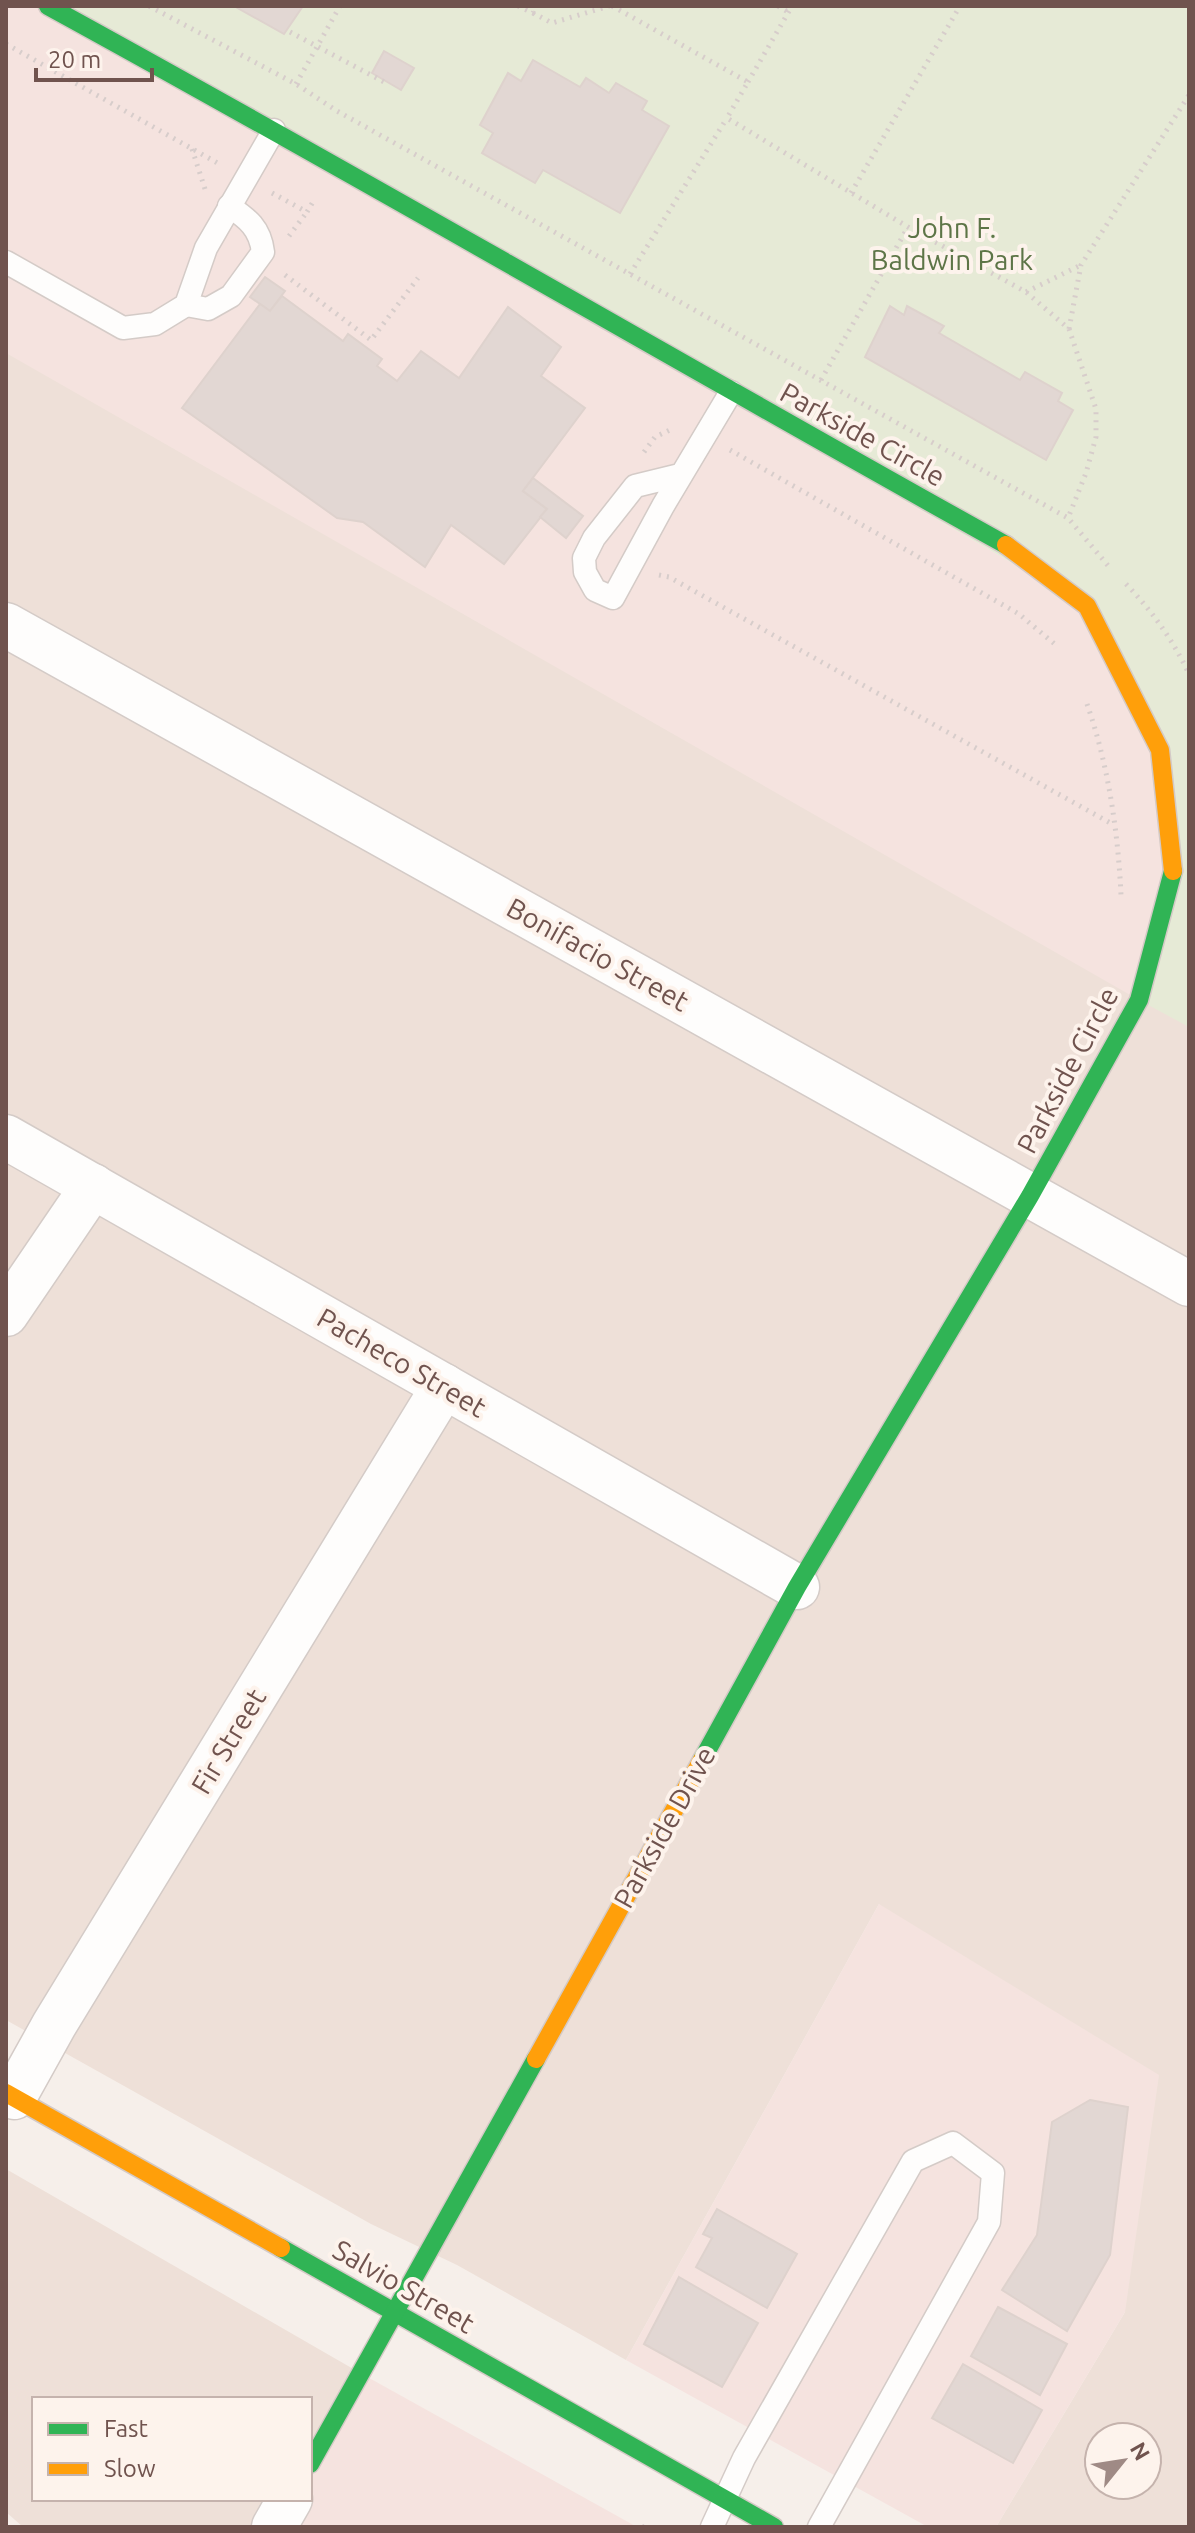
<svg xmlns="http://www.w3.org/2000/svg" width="1195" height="2533" viewBox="0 0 1195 2533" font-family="Ubuntu,sans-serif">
<rect width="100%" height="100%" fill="#f6efea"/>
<g fill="#eee0d8" fill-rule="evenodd">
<path d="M6,352L1189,1025V1252L1174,1276L1189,1284V2527H996L1125,2312L879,1904L626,2360L457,2265L371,2224L6,2020ZM1099,2437H1147V2485H1099Z"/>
<polygon points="6,2169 362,2374 310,2463 310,2399 34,2399 34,2499 289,2499 273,2527 23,2527 6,2512"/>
</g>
<g fill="#f5e3df">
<polygon points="6,6 48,6 1087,606 1160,750 1173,869 1139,1000 6,353"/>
<polygon points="879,1904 1159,2075 1125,2312 996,2527 928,2527 626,2360"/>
<polygon points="362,2374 637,2527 273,2527 310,2499 310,2463"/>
</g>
<polygon fill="#e6ead6" points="48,6 1189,6 1189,1027 1139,1000 1173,869 1160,750 1087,606"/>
<g fill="#e2d7d3" stroke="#ded2cd" stroke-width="2">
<polygon points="234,6 303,6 284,34"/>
<polygon points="384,51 414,68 401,90 372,73"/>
<polygon points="533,60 580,87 586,78 609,93 616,83 647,101 642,110 669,126 620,213 543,170 535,183 482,153 493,133 480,125 508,73 521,81"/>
<polygon points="265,277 285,291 270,311 250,297"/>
<polygon points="282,296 343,341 348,334 382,359 377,366 397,381 421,351 459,378 508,307 561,347 541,376 585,408 523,491 547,509 504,564 451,525 425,567 363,522 337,518 182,408 260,304 270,311"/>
<polygon points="890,306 904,315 907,306 944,326 939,333 1020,380 1025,372 1062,393 1058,401 1073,410 1046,460 865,357"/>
<polygon points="533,478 583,516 566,538 540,517 547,509 523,491"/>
<polygon points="1090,2100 1128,2107 1110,2255 1067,2331 1002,2290 1037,2235 1052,2122"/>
<polygon points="717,2209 797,2254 767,2308 696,2267 712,2238 703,2234"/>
<polygon points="679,2277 758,2323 722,2387 644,2344"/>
<polygon points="998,2307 1067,2344 1040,2395 971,2356"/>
<polygon points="963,2364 1042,2410 1013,2463 932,2418"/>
</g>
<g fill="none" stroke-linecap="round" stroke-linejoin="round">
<defs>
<g id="lane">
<polyline points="6,262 123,328 155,324 186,305 206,248 274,130"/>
<path d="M186,305L208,309L231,296L263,252C260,228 248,219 229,206"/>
<polyline points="680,475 635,486 594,538 584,558 585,572 595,590 613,598 663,506 731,392"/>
<polyline points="712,2527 744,2458 913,2161 953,2143 993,2173 989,2222 819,2527"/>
</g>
<g id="street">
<polyline points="6,625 1189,1284"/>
<polyline points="6,1137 797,1587"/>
<polyline points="6,1314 93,1186"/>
<polyline points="14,2097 54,2025 444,1386"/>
<polyline points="274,2527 290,2499"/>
</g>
<g id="fast">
<path d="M48,6C370,182 686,367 1006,545"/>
<polyline points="702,1760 797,1587 1030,1196 1139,1000 1173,871"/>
<polyline points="281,2248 774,2527"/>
<polyline points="310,2464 536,2059"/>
</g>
<g id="slow">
<polyline points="1006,545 1087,606 1160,750 1173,871"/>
<polyline points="536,2059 702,1760"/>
<polyline points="6,2093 281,2248"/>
</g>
</defs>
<use href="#lane" stroke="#d4cbc7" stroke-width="25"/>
<use href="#street" stroke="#d4cbc7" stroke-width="47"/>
<use href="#fast" stroke="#d4cac6" stroke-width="21"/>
<use href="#slow" stroke="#d4cac6" stroke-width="21"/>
<g stroke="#d7cdcb" stroke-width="5" stroke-dasharray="2 6" stroke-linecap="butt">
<polyline points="149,6 296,84 337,111 1068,518 1110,568"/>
<polyline points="518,6 533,13 537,6"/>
<polyline points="612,6 748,82 727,118 908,227 1026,292 1069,329 1096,409 1096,437 1086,473 1068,518"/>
<polyline points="778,6 788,12"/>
<polyline points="533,13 552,23 609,6"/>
<polyline points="290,32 386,83"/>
<polyline points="6,44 221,165"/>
<polyline points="748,82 792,6"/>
<polyline points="296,84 340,6"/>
<polyline points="192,149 205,189"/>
<polyline points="272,193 307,212 314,200"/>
<polyline points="851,193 960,6"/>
<polyline points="289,236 307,212"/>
<polyline points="630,274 727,118"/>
<polyline points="285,275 371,340 418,278"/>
<polyline points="1026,292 1081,265"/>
<polyline points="1069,329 1081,265 1189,95"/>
<polyline points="821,380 908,227"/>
<polyline points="730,450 1019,614 1057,646"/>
<polyline points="644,452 655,437 672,429"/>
<polyline points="659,575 669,577 1114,825"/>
<path d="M1126,584C1152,611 1173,640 1189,674"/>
<path d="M1087,704C1108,764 1118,831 1121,895"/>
<polyline points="644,2527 646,2524"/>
</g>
<use href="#lane" stroke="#fefdfc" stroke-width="22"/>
<use href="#street" stroke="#fefdfc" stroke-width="44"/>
<use href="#fast" stroke="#30b455" stroke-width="18"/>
<use href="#slow" stroke="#ff9f0a" stroke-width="18"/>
</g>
<g text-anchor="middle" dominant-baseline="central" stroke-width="8" stroke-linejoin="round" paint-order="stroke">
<g font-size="28" fill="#5d7547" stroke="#fdf3ec">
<text x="952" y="227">John F.<tspan x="952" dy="32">Baldwin Park</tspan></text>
</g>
<g font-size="28" fill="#70534e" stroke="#fdf3ec">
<text transform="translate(863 434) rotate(29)">Parkside Circle</text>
<text transform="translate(598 954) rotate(29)">Bonifacio Street</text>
<text transform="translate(1067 1070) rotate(-62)">Parkside Circle</text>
<text transform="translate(402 1362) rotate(30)">Pacheco Street</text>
<text transform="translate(228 1741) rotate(-59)">Fir Street</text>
<text transform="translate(664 1827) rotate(-61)">Parkside Drive</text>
<text transform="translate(404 2286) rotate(30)">Salvio Street</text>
</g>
</g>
<rect width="1195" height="2533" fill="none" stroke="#70534e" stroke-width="16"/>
<rect x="32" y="2397" width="280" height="104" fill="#fdf3ec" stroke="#c5b3ad" stroke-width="2"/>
<rect x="48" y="2423" width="40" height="12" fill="#30b455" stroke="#c5b3ad" stroke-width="2"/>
<text x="104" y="2437" font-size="24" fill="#70534e">Fast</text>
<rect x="48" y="2463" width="40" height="12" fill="#ff9f0a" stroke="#c5b3ad" stroke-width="2"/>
<text x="104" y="2477" font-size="24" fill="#70534e">Slow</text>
<g transform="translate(1123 2461) rotate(60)"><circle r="38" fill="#fdf3ec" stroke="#c5b3ad" stroke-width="2"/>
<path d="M0-6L14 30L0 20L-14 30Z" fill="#9f8a85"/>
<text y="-12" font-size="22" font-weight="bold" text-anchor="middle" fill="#70534e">N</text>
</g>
<path d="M36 68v12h116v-12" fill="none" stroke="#70534e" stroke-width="4"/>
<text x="48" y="68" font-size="24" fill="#70534e" stroke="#fdf3ec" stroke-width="6" paint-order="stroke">20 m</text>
</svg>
